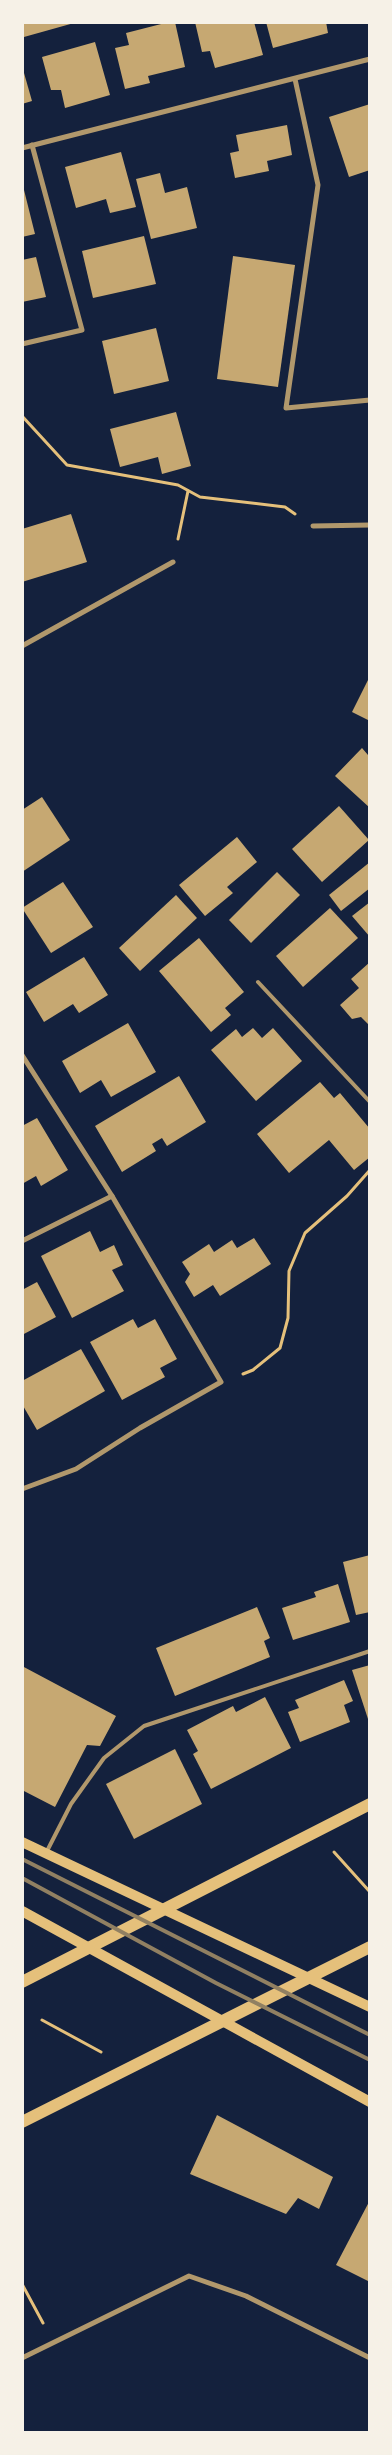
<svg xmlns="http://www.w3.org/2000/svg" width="392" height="2455" viewBox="0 0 392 2455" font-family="'Public Sans',sans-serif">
<rect width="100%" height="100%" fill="#14213d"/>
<g fill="#c6a872">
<polygon points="25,22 74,22 74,23 24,37 22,26"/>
<polygon points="169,22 175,22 185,67 148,76 150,83 125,89 115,48 129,45 126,33"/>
<polygon points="195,22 254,22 263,55 215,68 210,51 202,52"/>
<polygon points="266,22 326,22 328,33 273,48"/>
<polygon points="95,42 110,95 65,108 61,90 51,90 42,57"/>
<polygon points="22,66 32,101 22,104"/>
<polygon points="370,104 370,170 349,177 329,117"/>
<polygon points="287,125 292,155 267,161 269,171 235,178 230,153 239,151 236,135"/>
<polygon points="121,152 136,207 110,213 106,199 76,208 65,167"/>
<polygon points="160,173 165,193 187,187 197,228 151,239 136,179"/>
<polygon points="22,182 35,234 22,237"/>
<polygon points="144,236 156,284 93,298 82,251"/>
<polygon points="233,256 295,265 278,387 217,379"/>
<polygon points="36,257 46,297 22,302 22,260"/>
<polygon points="156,328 169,381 114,394 102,341"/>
<polygon points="176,412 191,466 162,474 158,457 120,467 110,429"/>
<polygon points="71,514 87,562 22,582 22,529"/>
<polygon points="370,676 370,721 352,712"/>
<polygon points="362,748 368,755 370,754 370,808 335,776"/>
<polygon points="42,797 70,840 22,872 22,810"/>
<polygon points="339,806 369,840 322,882 292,849"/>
<polygon points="237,837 257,862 227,887 233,893 205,916 179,885"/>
<polygon points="370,862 370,888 341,911 329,895"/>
<polygon points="277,872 300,895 251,943 229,920"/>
<polygon points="63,882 93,927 51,953 22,908"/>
<polygon points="176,895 197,918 140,971 119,948"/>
<polygon points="370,902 370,937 352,916"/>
<polygon points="330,908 358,938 303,987 276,956"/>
<polygon points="199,938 244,992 225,1008 231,1015 211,1032 159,971"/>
<polygon points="84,957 108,995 79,1013 73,1004 44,1022 26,992"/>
<polygon points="370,962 370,1026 361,1017 352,1019 340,1005 359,988 351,979"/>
<polygon points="128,1023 156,1072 111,1097 101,1080 80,1093 62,1061"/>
<polygon points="253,1028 262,1038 273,1028 302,1061 256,1101 211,1050 236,1029 242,1037"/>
<polygon points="179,1076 206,1122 167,1146 162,1138 152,1144 156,1151 122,1172 95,1126"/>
<polygon points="320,1082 334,1098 340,1093 370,1129 370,1157 354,1170 329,1140 289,1173 257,1134"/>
<polygon points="37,1118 68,1170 41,1186 36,1176 22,1184 22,1126"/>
<polygon points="90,1231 100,1252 114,1245 123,1265 112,1270 124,1291 72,1318 41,1256"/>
<polygon points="254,1238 271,1264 220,1296 213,1285 194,1297 185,1282 190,1274 182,1262 209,1244 214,1252 232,1240 237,1248"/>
<polygon points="37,1282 56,1317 22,1335 22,1290"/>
<polygon points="133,1319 138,1328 155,1319 177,1359 160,1368 165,1377 122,1400 90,1342"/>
<polygon points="81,1349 105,1391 37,1430 22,1404 22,1381"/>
<polygon points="370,1555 370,1612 356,1615 343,1562"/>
<polygon points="338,1584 350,1622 293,1640 282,1608 316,1597 314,1592"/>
<polygon points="257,1607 270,1638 264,1641 270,1657 175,1696 156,1648"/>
<polygon points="370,1665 370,1722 369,1722 352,1670"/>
<polygon points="22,1666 116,1716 100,1746 87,1745 55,1807 22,1790"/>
<polygon points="344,1680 353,1701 344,1705 350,1722 300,1742 288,1712 299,1708 295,1700"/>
<polygon points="265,1697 291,1748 211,1789 193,1754 198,1751 187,1730 233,1706 236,1712"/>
<polygon points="175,1749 202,1804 134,1839 106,1784"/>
<polygon points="217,2115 333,2177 319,2209 298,2198 286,2214 190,2174"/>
<polygon points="370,2200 370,2282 336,2265"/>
</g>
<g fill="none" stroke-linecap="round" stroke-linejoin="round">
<g stroke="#e5c07b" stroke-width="3">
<polyline points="22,416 67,465 178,485 200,497 285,507 295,514"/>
<polyline points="178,539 188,491"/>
<polyline points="243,1374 253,1370 280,1348 288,1318 289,1271 305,1233 347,1196 370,1170"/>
<polyline points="334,1852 370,1892"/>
<polyline points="42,2020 101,2052"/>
<polyline points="22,2284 43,2323"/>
</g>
<g stroke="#b1986c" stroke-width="4">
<polyline points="258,982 370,1102"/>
<polyline points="46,1853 71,1804 104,1758 144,1726 370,1651"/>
</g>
<g stroke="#b1986c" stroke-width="5">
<polyline points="295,79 318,185 286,408 370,400"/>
<polyline points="22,148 370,59"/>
<polyline points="22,344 82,330 32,145"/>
<polyline points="313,526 370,525"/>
<polyline points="22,646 173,562"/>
<polyline points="22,1055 112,1196"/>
<polyline points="22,1241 112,1196 221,1382 140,1428 76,1469 22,1489"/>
<polyline points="22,2358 189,2276 246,2296 370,2358"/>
</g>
<g stroke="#e5c07b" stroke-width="10">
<polyline points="22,1842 370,2007"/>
<polyline points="22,1911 370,2102"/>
</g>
<g stroke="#e5c07b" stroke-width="12">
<polyline points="22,1982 370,1804"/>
<polyline points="22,2122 370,1947"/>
</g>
<g stroke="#918062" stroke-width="4">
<polyline points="22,1859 370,2035"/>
<polyline points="22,1878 216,1983 370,2060"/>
</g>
</g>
<rect width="392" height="2455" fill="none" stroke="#f6f1e7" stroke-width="48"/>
</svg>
